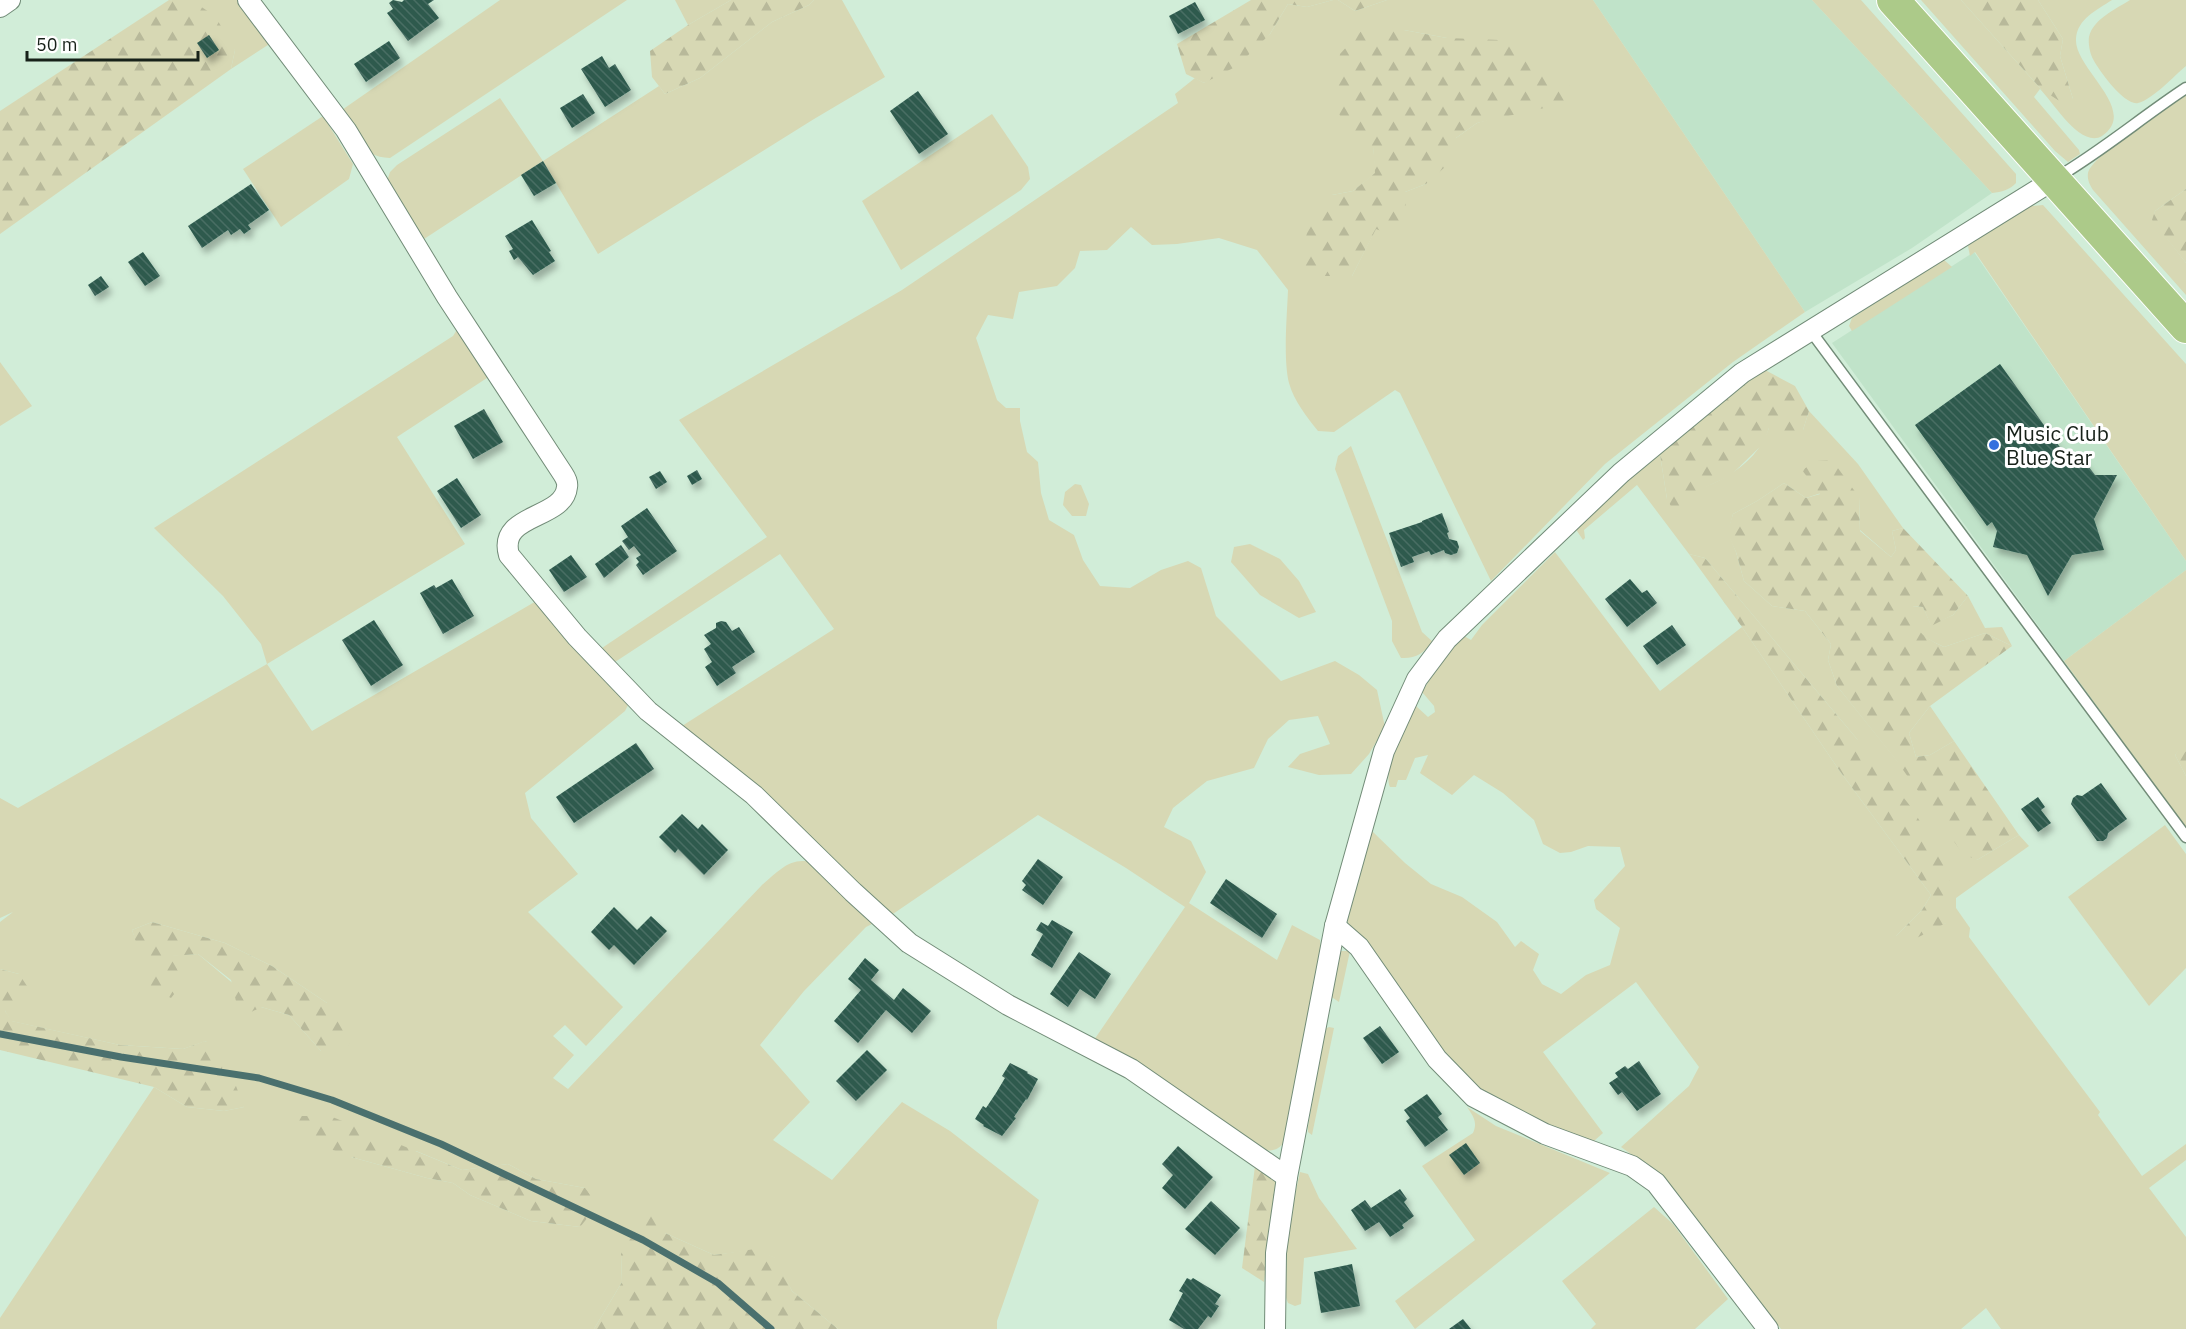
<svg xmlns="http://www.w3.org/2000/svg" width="2186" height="1329" viewBox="0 0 2186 1329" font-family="'IBM Plex Sans',sans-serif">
<defs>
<pattern id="forest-firs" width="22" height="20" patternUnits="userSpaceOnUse" patternTransform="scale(1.5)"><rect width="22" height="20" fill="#d7d8b4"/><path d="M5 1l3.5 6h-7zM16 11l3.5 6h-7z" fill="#b8b99a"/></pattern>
<pattern id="building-back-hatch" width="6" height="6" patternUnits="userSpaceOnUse" patternTransform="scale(1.5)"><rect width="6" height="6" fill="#2d5a4e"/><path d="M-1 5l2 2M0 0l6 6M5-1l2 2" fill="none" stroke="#496e64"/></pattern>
<filter id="shadow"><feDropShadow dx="3.5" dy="6" stdDeviation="3" flood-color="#0004"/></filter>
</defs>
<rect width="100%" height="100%" fill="#d1edd8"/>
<g fill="#c0e3c9">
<polygon points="1593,0 1812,0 1992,193 1912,248 1805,312"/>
<polygon points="1974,252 2186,561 2186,570 2064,661 1832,343"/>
</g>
<g fill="#d7d8b4" fill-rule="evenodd">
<polygon points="171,0 241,0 271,43 231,69 235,50"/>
<path d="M500,0H627L390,158C360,157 354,134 339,112Z"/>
<polygon points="675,0 731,0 688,25"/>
<polygon points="814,0 842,0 885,77 814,119 598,254 543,161 421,241 387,181 390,172 397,165 500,98 543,161 659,86 665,94 700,78 772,22 809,5"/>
<path d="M1333,0H1338L1355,11L1387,0H1593L1805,312L1733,362L1605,464L1491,581L1400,393L1395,390L1334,432L1318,431C1307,417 1294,401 1289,383C1283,358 1287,317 1288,290L1257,250L1219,238L1177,244L1152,245L1131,227L1107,250L1080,251L1075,268L1057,286L1019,292L1013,319L988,315L976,338L997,400L1006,408H1020V421L1027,452L1038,462L1041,493L1049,520L1074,535L1083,560L1100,586L1130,588L1161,570L1188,561L1201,568L1216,616L1281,681L1335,661L1359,675L1377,690L1385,727L1369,754L1351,774L1319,775L1288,767L1300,754L1330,744L1318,716L1289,720L1268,739L1254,768L1207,781L1173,808L1164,827L1191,841L1206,872L1189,903L1277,960L1292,925L1320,940L1321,954L1285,1141C1276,1154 1267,1151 1253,1147L1094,1040L1185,907L1126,868L1038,815L887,918L682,726L834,629L780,554L615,662L602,648L767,537L679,420L902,290L1178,103L1175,94L1195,78L1204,83L1270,34L1288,4L1307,7ZM1404,30L1447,38L1501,116L1477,123L1456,138L1426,184L1405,192L1376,228L1352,276L1332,195L1353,191L1376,173L1373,146Z"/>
<path d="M1812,0H1861L2016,174V183C2009,190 2002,192 1992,193Z"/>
<path d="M1921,0H1961L2041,89L2073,99L2060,56L2063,39L2038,0H2112C2097,10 2077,19 2076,39C2074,69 2140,110 2102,136C2081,149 2053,102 2040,89L2034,97L2079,150L2080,154L2068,162L2055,151Z"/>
<path d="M2130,0H2186V66C2174,76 2152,100 2138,103C2125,106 2099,71 2093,59C2090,54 2088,43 2089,37C2093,19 2116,9 2130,0Z"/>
<path d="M2186,94V189L2155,211L2153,220L2186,263V295L2093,190C2090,185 2087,180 2088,173C2093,154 2168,107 2186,94Z"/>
<polygon points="992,114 1028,167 1030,179 1021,190 901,270 862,201"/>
<polygon points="323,116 353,164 349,179 281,227 243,169"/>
<polygon points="2043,205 2186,364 2186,561 1975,252 1970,256 1968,246 1977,237 2022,207"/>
<polygon points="1943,259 1952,267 1852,331 1849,326 1852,318"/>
<path d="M458,328L493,374L397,437L465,544L267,664L312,731L538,600L629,703L625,711L525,793L531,818L578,874L528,912L623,1007L586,1046L565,1025L553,1036L574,1055L553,1078L568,1089L762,885C782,868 795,852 822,867L872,924L866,927L804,991L760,1045L810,1102L773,1140L832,1180L902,1102L950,1131L1039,1200L997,1321V1329H838L792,1291L775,1258L755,1250L714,1255L665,1233L621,1254L622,1282L594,1329H0V1318L154,1087L187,1107L224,1111L244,1107L219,1080L206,1041L183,1049L120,1045L11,1021L5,1011L19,974L0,969V922L13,912L0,918V798L18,808L267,664L261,644L223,596L154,528L453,336ZM152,922L225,943L272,966L327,1003L321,1051L289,1015L261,1007L198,954L142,957L132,930ZM416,1151L462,1170L508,1164L536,1179L585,1188L580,1227L531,1221L470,1195L453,1183L427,1178L351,1157Z"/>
<polygon points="0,362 32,406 0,426"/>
<path d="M1809,411L1858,464L1903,528L1892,531L1896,550L1891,557L1860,530L1859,497L1821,493L1806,498L1784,483L1757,501L1733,514L1728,533L1736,552L1744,581L1772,606L1805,611L1831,644L1828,660L1837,686L1977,860L2019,835L2029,846L1956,898V908L1970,928L1969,937L2100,1112L2098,1115L2142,1176L2186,1144V1160L2149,1188L2186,1237V1329H2001L1986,1308L1961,1329H1781L1666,1179L1621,1147L1689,1086L1699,1067L1636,982L1543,1052L1603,1133L1594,1141L1554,1128L1469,1086L1350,928L1347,920L1368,836L1372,831L1405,863L1431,884L1462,897L1497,922L1515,947L1521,941L1539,954L1533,970L1542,984L1561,994L1586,975L1610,965L1620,928L1596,909L1594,900L1625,866L1620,847L1588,846L1571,852L1560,853L1543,844L1534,820L1503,793L1474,775L1452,795L1420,773L1428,755L1415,758L1406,780H1398L1396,787H1390C1382,771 1406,721 1416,706L1428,717L1435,712L1434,706L1422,692L1442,660L1464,636L1471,640L1482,625L1555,552L1660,691L1742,627L1839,770L1931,895L1922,910L1896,936L1946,923L1857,739L1705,558L1689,554L1637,485L1584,530L1585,538L1583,540L1577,531V526L1659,448L1667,499C1708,489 1755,470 1769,428L1803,430Z"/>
<path d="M1351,446L1422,632L1433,642C1424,653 1415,659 1401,658L1392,641V621L1335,469L1338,456Z"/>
<polygon points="1075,484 1081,485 1089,504 1086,516 1072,516 1063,505 1065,492"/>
<polygon points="1250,544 1280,559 1299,581 1316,612 1299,618 1260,595 1231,562 1234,547"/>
<polygon points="2186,570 2186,741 2175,755 2186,776 2186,828 2064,661"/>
<path d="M1968,596L1985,628L2002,627L2012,646L1985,633L1944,647C1919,635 1915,633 1912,606L1923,607L1931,625L1953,615Z"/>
<polygon points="1930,706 1954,741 1930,755 1916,757 1909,733"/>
<polygon points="2165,825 2186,854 2186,968 2149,1006 2068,897"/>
<polygon points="1341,951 1350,951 1339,1002 1330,996"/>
<polygon points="1329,1027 1334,1028 1312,1135 1308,1132 1308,1127 1325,1029"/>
<path d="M1467,1107L1496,1126L1610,1173L1415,1329L1395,1301L1475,1240L1422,1166L1473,1133C1478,1122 1473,1116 1467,1107Z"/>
<polygon points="1300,1172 1308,1174 1319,1198 1357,1249 1304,1258 1301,1304 1295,1306 1288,1303 1285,1295 1288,1226"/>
<polygon points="1654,1207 1673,1224 1728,1299 1695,1329 1591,1329 1596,1324 1562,1281"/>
</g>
<g fill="url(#forest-firs)">
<polygon points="169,0 194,2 215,16 235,50 231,69 0,234 0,111"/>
<polygon points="731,0 814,0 809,5 772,22 700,78 665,94 652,77 650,51 688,25"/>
<polygon points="1251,0 1333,0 1307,7 1288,4 1270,34 1237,66 1204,83 1186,74 1177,44"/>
<polygon points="1338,0 1387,0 1355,11"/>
<polygon points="1961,0 2038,0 2063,39 2060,56 2073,99 2064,104 2041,89"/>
<polygon points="1362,30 1404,30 1447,38 1500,40 1569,82 1571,102 1477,123 1456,138 1455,158 1426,184 1405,192 1406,213 1389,234 1376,229 1352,276 1300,276 1307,231 1332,195 1353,191 1375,173 1373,147 1355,140 1333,104 1340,54"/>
<polygon points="2186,189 2186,263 2152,220 2155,211"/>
<polygon points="1758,370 1767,371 1795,386 1809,411 1803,430 1786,438 1769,428 1764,443 1731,475 1696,492 1684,510 1674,512 1667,499 1659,448"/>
<path d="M1832,460L1859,497L1860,531L1891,557L1896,550L1892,531L1903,528L1968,596L1953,615L1931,626L1923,607L1913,606C1915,632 1921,636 1944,647L1985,633L2012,646L1930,706L1909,733L1916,757L1930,755L1954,741L2019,835L1977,860L1963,854L1896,760L1837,686L1828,660L1831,644L1805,611L1772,606L1744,581L1736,552L1727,533L1733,514L1757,501L1784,483L1806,498L1820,494L1802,470L1817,461Z"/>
<polygon points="1689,554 1705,558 1857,739 1911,807 1941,855 1952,889 1946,923 1907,943 1895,937 1922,910 1931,895 1839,770 1742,627"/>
<polygon points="2184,741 2186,741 2186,776 2175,755"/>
<polygon points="152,922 225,943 272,966 327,1003 353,1033 347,1050 321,1051 289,1015 261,1007 240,1018 231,980 198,954 172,956 183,983 171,998 151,988 132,930"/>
<polygon points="0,969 19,974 31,992 5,1011 12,1021 120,1045 183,1049 205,1041 227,1051 219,1079 236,1086 244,1107 224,1111 187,1107 154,1087 0,1050"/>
<polygon points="301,1116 330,1116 462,1170 508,1164 536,1179 585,1188 598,1205 580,1227 531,1221 470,1195 453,1183 427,1178 351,1157 307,1140 294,1129"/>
<polygon points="1255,1166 1274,1178 1277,1185 1264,1282 1242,1268"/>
<polygon points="650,1211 665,1233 714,1255 755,1249 776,1258 792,1291 838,1329 594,1329 622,1282 621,1254 635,1227"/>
</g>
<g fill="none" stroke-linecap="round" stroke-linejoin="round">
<polyline stroke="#4a706e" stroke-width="7" points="0,1034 121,1057 259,1078 332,1100 441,1144 643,1240 718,1283 771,1329"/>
</g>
<g fill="url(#building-back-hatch)" filter="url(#shadow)">
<polygon points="393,0 402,2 404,0 434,0 428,4 439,18 408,41 387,13 393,9 389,3"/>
<polygon points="1195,2 1205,20 1178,34 1169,16"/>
<polygon points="209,35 219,50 207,58 197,43"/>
<polygon points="389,41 400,58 366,82 354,64"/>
<polygon points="602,56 609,68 615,64 631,90 605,107 581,69"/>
<polygon points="918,91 948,134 919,154 890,111"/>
<polygon points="583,94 595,113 572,128 560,108"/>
<polygon points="543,161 556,183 534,196 521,175"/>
<polygon points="251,184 269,210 248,225 251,229 244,234 240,229 231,235 228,230 202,248 188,226"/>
<polygon points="532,220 551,251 549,252 555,261 533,275 518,257 514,260 509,251 513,249 505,236"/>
<polygon points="143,252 160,276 145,286 128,262"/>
<polygon points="101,276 109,287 95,296 88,285"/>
<polygon points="2000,364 2072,464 2082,458 2095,475 2117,475 2094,519 2104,550 2072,555 2048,596 2027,555 1993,547 1997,531 1992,522 1987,526 1915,425"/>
<polygon points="484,409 503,442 473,459 454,426"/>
<polygon points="697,470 702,479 692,485 687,476"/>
<polygon points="660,471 667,482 656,489 649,477"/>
<polygon points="457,478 481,515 461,528 437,491"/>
<polygon points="647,508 677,551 643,575 636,565 639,562 636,558 641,555 634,546 629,550 622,541 628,537 621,526"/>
<polygon points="1442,513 1449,532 1447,533 1449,539 1457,541 1459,547 1457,553 1451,555 1445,553 1444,550 1431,555 1429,551 1412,557 1414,562 1401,567 1389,533 1422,522 1422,521"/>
<polygon points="621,545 629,557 604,578 595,564"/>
<polygon points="571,555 587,577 564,592 549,570"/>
<polygon points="452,579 474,616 443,634 420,593 434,585 436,588"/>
<polygon points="1630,579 1642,593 1647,590 1657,603 1627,627 1605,599"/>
<polygon points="374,620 403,665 371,686 342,640"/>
<polygon points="721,621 726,622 732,631 739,627 755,652 732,667 736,673 717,686 705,667 712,662 704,649 711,644 704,635 716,628 716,623"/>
<polygon points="1672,625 1686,645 1657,665 1643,646"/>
<polygon points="636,743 654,769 574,823 556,797"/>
<polygon points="2101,783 2127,819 2108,833 2107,838 2103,841 2097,841 2071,804 2073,798 2077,795 2082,796"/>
<polygon points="2038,797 2045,807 2041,810 2051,823 2038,832 2021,809"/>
<polygon points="682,814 698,829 702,824 728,850 704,875 678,849 675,853 659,837"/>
<polygon points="1038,859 1063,877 1043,905 1022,890 1026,885 1022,881"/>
<polygon points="1226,879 1277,914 1262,938 1210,903"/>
<polygon points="614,907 637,930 651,916 667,931 634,965 614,945 609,950 591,932"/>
<polygon points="1052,920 1073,932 1052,968 1031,955 1043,934 1036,930 1041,922 1048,926"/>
<polygon points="1079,952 1111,974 1095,999 1080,989 1068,1007 1050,994"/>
<polygon points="865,958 879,970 871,980 894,1000 903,988 931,1011 912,1033 886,1010 858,1043 834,1021 861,990 848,979"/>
<polygon points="1380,1026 1399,1052 1382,1064 1363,1038"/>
<polygon points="867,1050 887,1070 856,1101 836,1081"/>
<polygon points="1639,1061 1661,1094 1637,1111 1622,1092 1618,1095 1609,1083 1618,1077 1615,1073 1625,1066 1628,1069"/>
<polygon points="1010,1063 1028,1072 1027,1073 1038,1079 1027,1100 1026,1099 1014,1117 1016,1118 1002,1136 983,1126 984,1125 975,1119 983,1106 986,1108 996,1093 1005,1078 1002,1076"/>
<polygon points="1427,1094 1442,1114 1438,1117 1448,1130 1425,1147 1406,1121 1410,1118 1404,1110"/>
<polygon points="1466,1143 1480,1163 1464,1175 1449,1155"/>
<polygon points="1178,1146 1213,1177 1185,1209 1162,1188 1173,1175 1162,1164"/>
<polygon points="1400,1189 1407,1199 1404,1202 1414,1216 1402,1225 1404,1228 1390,1237 1379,1222 1365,1231 1351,1210 1365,1200 1371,1208"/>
<polygon points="1211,1201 1240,1228 1215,1255 1185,1229"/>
<polygon points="1352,1264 1360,1306 1321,1313 1314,1272"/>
<polygon points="1187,1278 1191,1280 1193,1278 1221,1295 1215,1304 1219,1306 1211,1318 1208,1316 1198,1329 1184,1329 1169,1320 1183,1293 1179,1291"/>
<polygon points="1463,1319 1471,1329 1449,1329"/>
</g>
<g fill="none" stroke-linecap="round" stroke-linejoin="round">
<defs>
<g id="service">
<path d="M2056,178C2102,151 2142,117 2186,88"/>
<polyline points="1810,330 2186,837"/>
</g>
<g id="minor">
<path d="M248,0L346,130L447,297L563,474C565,477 568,483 567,487C564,520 497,513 509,555L577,637L648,711L754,795L853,892L909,943L1008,1005L1131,1069L1287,1177"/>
<polyline points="0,7 10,0"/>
<polyline points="1335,926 1359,947 1437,1059 1474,1097 1545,1134 1632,1166 1656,1183 1768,1329"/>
<polyline points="1275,1329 1276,1253 1287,1177 1335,926 1384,751 1417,679 1447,639 1621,473 1742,373 2055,179"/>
</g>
<polyline id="primary" points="1893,0 2186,327"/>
</defs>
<use href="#service" stroke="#728c78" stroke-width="13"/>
<use href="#minor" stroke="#728c78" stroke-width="22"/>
<use href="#primary" stroke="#fff" stroke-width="34"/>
<use href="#service" stroke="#fff" stroke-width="10"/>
<use href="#minor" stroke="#fff" stroke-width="20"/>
<use href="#primary" stroke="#acca89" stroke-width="32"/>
</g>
<circle fill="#3470de" stroke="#fff" stroke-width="2" cx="1994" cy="445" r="6"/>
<g text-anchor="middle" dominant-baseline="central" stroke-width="6" stroke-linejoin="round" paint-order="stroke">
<g font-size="21" fill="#172119" stroke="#fff" text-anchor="start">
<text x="2006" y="433">Music Club<tspan x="2006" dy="24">Blue Star</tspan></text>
</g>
</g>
<path d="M27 51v9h171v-9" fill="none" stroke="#172119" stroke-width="3"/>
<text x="36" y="51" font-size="18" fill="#172119" stroke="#ffffff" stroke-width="4.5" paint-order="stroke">50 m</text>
</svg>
